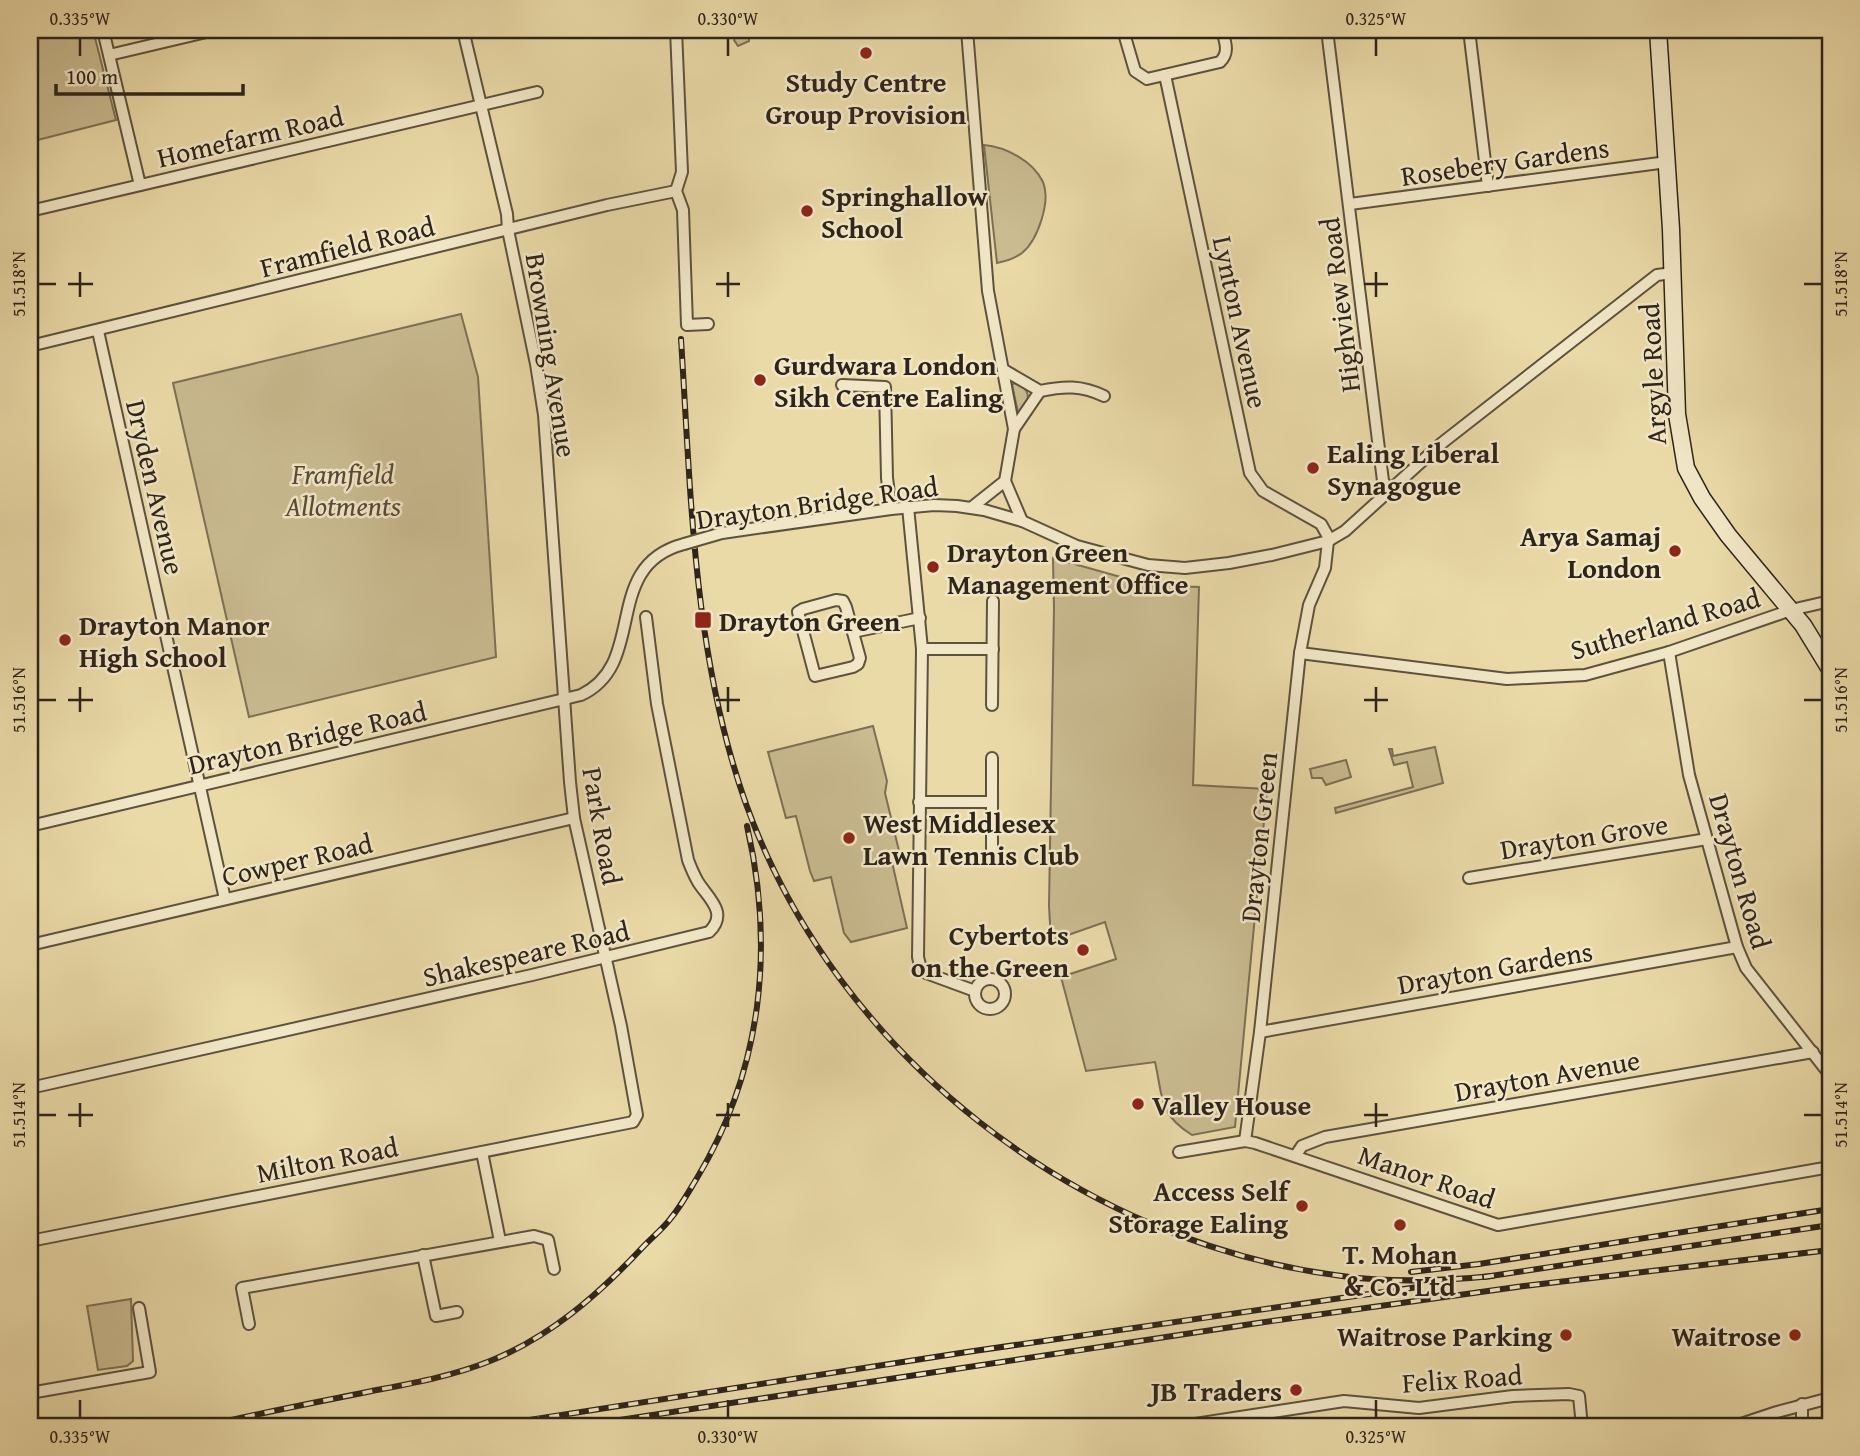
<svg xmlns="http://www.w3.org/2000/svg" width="1860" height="1456" viewBox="0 0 1860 1456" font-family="'Gentium Book Plus',serif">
<rect width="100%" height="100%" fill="#eadaa8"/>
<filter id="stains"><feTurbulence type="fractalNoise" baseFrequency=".00286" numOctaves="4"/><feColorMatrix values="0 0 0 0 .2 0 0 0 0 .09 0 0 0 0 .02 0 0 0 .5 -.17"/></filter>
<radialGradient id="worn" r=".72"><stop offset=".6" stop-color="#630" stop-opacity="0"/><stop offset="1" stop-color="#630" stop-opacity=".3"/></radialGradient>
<g fill="#cabb90" stroke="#7c7056" stroke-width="2">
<polygon points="30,30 93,30 116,120 30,142"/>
<polygon points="736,30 749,30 749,41 738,46 734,40"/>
<path d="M984,145C1006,147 1033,161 1043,182C1051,201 1038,240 1022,253C1014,259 1007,261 997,263Z"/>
<polygon points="461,314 478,377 496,657 249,717 173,383"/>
<path d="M1015,383C1031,388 1029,398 1025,411L1018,412L1012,385Z"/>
<path d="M1053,558L1149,585L1199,587L1193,785L1267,789L1235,1127L1192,1135C1158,1114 1163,1097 1155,1062L1086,1071L1061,977L1116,959L1105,922L1051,941L1049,906L1054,608Z"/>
<polygon points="873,726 887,781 885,793 901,859 892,862 907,928 851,942 844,933 831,877 814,881 810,871 796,816 786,818 768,752"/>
<polygon points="1435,747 1443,783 1336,813 1335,808 1413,787 1407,762 1394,765 1389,749 1392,749 1393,756"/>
<polygon points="1346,760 1351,777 1326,785 1322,778 1312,778 1310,769"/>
<polygon points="131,1299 133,1361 127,1366 98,1370 87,1306"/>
</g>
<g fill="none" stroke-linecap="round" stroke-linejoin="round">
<defs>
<g id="minor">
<polyline points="103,30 140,185"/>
<polyline points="676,30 682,172 676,191 683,210 687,325 708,324"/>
<polyline points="967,30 988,291 1014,429 1005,481 971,508"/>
<path d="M1123,30L1135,71L1147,79L1220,62C1230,52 1225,42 1222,30"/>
<polyline points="1327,30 1383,481 1389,490"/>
<polyline points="1469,30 1488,186"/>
<polyline points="109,55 215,30"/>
<polyline points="1165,75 1250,473 1263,491 1321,524 1330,540"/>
<polyline points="1350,204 1667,162"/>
<polyline points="30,211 537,92"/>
<polyline points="98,331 225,899"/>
<polyline points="30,346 607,205 676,191"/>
<path d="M1004,370L1040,391C1064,386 1081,385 1104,396"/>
<polyline points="842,385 885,387 887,478 891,509"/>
<polyline points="1014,429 1040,391"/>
<polyline points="1005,481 1022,521"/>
<polyline points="908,507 922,649 918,957 920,965 926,973 975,991"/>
<polyline points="722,533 891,509 934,505 957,506 984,510 1022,521 1077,546 1148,565 1185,568 1229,563 1272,555 1328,541 1345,531 1442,443 1657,275 1673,273"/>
<polygon points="836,600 843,601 846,607 860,658 858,664 853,667 815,676 798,612 803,609"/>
<polyline points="853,632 920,618"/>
<polyline points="922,649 993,649"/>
<polyline points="1669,652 1689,775 1737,947 1746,968 1830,1075"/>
<polyline points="1300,653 1507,679 1585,675 1669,652 1791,610 1830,601"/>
<polyline points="992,705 993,601"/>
<polyline points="919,802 992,802"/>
<path d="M30,826L581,695C649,663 600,566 684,544"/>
<polyline points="992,850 992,758"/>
<polyline points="1469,878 1707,839"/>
<polyline points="30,945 574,818"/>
<circle cx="990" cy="994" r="15"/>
<polyline points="1260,1032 1737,947"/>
<path d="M30,1088L532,975L709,932C729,913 708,898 698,882C694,875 691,868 688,860L657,704L646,617"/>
<polyline points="1245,1141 1260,1032 1300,653 1309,605 1325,568 1328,541"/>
<polyline points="482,1152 500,1241"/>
<polyline points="1179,1152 1245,1141 1255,1143 1498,1225 1830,1167"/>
<polyline points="1296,1155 1302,1146 1325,1137 1813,1052"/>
<polyline points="30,1241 633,1122 637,1115 621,1026 574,818 570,782 544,415 536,364 508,230 507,214 463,30"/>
<polyline points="423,1255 436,1316 457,1312"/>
<polyline points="249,1324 242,1288 534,1236 548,1240 554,1269"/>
<polyline points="30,1393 150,1372 139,1308"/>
<polyline points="1802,1404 1802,1426"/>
<polyline points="1182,1426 1344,1401 1419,1408 1513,1396 1569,1394 1579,1396 1582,1426"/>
<polyline points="1735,1426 1777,1412 1830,1398"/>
</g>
<polyline id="secondary" points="1658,30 1671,229 1677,414 1686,468 1702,498 1728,535 1803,625 1830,669"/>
</defs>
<use href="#minor" stroke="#5d523e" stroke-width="14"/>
<use href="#secondary" stroke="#2e241b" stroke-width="19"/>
<use href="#minor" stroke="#f1e7c6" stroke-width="10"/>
<use href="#secondary" stroke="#f1e7c6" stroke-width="16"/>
<defs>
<g id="rail">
<path d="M681,339C691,495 693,655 746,804C836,1055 1079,1243 1342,1276C1392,1283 1442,1281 1492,1276"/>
<polyline points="1411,1272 1479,1264 1830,1209"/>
<polyline points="1484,1277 1830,1225"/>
<path d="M206,1426C259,1413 313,1403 367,1392C408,1384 450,1377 490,1361C550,1337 598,1295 642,1248C651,1238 663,1229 671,1218C681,1206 689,1191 697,1178C762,1070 775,948 747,826"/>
<polyline points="490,1426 967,1352 1418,1287"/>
<polyline points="580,1426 1258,1323 1524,1286 1830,1250"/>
</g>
</defs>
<use href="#rail" stroke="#2e241b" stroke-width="6"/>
<use href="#rail" stroke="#f1e7c6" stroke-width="3.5" stroke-dasharray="10" stroke-linecap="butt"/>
<defs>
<polyline id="minor-bridge" points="684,544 722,533"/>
</defs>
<use href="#minor-bridge" stroke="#5d523e" stroke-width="14" stroke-linecap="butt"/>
<use href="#minor-bridge" stroke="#f1e7c6" stroke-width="10"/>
</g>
<path fill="none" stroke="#2e241b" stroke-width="2.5" d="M80,38V56M728,38V56M1376,38V56M80,272V297M728,272V297M1376,272V297M38,284H56M68,284H93M716,284H740M1364,284H1388M1804,284H1822M80,687V712M728,687V712M1376,687V712M38,700H56M68,700H93M716,700H740M1364,700H1388M1804,700H1822M80,1103V1127M728,1103V1127M1376,1103V1127M38,1115H56M68,1115H93M716,1115H740M1364,1115H1388M1804,1115H1822M80,1400V1418M728,1400V1418M1376,1400V1418"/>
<g fill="#8f2418" stroke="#f1e7c6" stroke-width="2.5">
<circle cx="866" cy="53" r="7"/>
<circle cx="807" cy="211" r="7"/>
<circle cx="760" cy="380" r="7"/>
<circle cx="1313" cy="468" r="7"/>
<circle cx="1675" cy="551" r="7"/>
<circle cx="933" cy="567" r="7"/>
<rect x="694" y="611" width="18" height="18" rx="3.5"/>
<circle cx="65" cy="640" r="7"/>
<circle cx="849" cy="838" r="7"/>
<circle cx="1083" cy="950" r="7"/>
<circle cx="1138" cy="1104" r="7"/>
<circle cx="1302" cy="1206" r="7"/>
<circle cx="1400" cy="1225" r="7"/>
<circle cx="1566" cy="1335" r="7"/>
<circle cx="1795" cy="1335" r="7"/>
<circle cx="1296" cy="1390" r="7"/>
</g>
<g text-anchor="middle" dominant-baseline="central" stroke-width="5" stroke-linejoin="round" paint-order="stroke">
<g font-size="28" font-weight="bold" fill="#2e241b" stroke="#f1e7c6" text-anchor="start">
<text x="866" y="81" text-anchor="middle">Study Centre<tspan x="866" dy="32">Group Provision</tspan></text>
<text x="821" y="195">Springhallow<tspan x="821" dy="32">School</tspan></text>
<text x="774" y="364">Gurdwara London<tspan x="774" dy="32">Sikh Centre Ealing</tspan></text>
<text x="1327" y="452">Ealing Liberal<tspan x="1327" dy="32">Synagogue</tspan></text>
<text x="1661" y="535" text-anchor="end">Arya Samaj<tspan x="1661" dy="32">London</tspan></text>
<text x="947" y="551">Drayton Green<tspan x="947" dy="32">Management Office</tspan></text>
<text x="719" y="620">Drayton Green</text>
<text x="79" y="624">Drayton Manor<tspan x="79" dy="32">High School</tspan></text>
<text x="863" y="822">West Middlesex<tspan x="863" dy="32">Lawn Tennis Club</tspan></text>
<text x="1069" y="934" text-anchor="end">Cybertots<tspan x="1069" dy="32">on the Green</tspan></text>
<text x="1152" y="1104">Valley House</text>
<text x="1288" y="1190" text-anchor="end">Access Self<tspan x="1288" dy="32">Storage Ealing</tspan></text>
<text x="1400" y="1253" text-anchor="middle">T. Mohan<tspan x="1400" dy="32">&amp; Co. Ltd</tspan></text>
<text x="1552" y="1335" text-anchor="end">Waitrose Parking</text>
<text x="1781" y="1335" text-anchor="end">Waitrose</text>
<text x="1282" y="1390" text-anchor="end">JB Traders</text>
</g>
<g font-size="28" fill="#2e241b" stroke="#f1e7c6">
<text transform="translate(250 136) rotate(-13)">Homefarm Road</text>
<text transform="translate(1505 161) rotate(-8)">Rosebery Gardens</text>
<text transform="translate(347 246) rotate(-14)">Framfield Road</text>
<text transform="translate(1339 305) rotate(-97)">Highview Road</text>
<text transform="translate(1241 322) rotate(78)">Lynton Avenue</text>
<text transform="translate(552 355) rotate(81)">Browning Avenue</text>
<text transform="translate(1652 374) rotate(-93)">Argyle Road</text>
<text transform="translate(156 487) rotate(77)">Dryden Avenue</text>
<text transform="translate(817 502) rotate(-8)">Drayton Bridge Road</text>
<text transform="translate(1665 623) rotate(-16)">Sutherland Road</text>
<text transform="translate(307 737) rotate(-13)">Drayton Bridge Road</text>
<text transform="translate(603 826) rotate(80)">Park Road</text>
<text transform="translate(1584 836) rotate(-9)">Drayton Grove</text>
<text transform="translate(1258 837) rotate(-84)">Drayton Green</text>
<text transform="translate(297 859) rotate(-13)">Cowper Road</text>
<text transform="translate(1741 871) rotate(74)">Drayton Road</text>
<text transform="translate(526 953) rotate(-13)">Shakespeare Road</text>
<text transform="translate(1495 967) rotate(-10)">Drayton Gardens</text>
<text transform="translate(1547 1075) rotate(-10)">Drayton Avenue</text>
<text transform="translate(327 1159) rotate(-11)">Milton Road</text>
<text transform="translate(1427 1176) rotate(19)">Manor Road</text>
<text transform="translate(1462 1378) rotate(-4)">Felix Road</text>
</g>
<g font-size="28" font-style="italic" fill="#554a38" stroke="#f1e7c6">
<text x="343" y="473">Framfield<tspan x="343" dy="32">Allotments</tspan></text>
</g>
</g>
<rect width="1860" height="1456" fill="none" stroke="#eadaa8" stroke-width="77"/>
<path d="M56 84v10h187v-10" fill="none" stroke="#2e241b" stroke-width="3.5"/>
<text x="66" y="84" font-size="21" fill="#2e241b" stroke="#f1e7c6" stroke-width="5" paint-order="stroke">100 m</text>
<rect x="38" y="38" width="1784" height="1380" fill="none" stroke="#2e241b" stroke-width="2.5"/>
<g font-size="18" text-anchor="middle" fill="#2e241b">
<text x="80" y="25">0.335°W</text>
<text x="728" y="25">0.330°W</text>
<text x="1376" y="25">0.325°W</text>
<text transform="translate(19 284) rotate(-90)" y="6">51.518°N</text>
<text transform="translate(1841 284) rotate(-90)" y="6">51.518°N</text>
<text transform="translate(19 700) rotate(-90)" y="6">51.516°N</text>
<text transform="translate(1841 700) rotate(-90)" y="6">51.516°N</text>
<text transform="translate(19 1115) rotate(-90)" y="6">51.514°N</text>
<text transform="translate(1841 1115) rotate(-90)" y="6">51.514°N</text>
<text x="80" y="1443">0.335°W</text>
<text x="728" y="1443">0.330°W</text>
<text x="1376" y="1443">0.325°W</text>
</g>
<rect width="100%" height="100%" filter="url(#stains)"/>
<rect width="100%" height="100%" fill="url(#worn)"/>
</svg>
